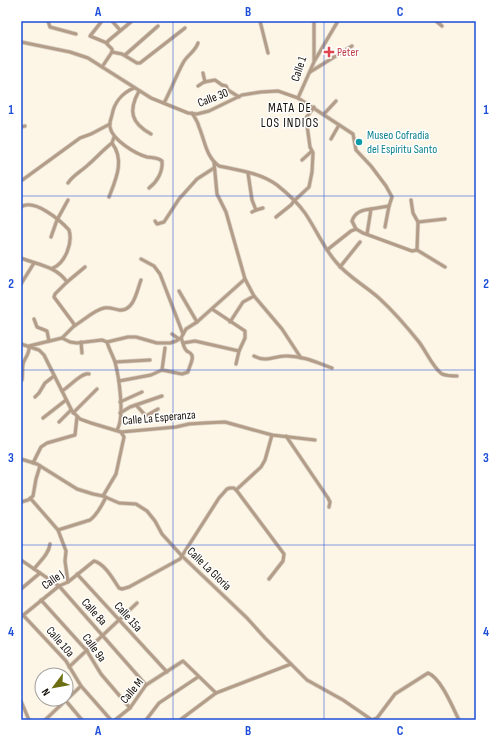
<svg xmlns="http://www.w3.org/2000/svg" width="497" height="741" viewBox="0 0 497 741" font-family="'Sofia Sans Condensed',sans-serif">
<rect width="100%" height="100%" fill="#fdf5e6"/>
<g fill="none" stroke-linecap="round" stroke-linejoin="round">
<defs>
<g id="street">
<polyline points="48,21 50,27 76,34"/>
<polyline points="102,21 90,36 107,43"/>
<polyline points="112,21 120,30"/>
<polyline points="260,21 268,53"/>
<polyline points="436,21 442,26"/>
<polyline points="21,42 70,52 88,58 151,98 188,113 197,114 209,111 242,95 261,92 278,91 298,98 353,134 356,150 371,166 386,186 392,197 389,206"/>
<polyline points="112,52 122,54 137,63 140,63 185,28"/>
<polyline points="125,55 158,26"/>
<polyline points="315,60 338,21"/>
<polyline points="102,67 112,52 112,49 107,44 108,41 132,21"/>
<polyline points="310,72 352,46"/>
<polyline points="203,73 205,82"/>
<polyline points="198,86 204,82 215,80 222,85 226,86 228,90 239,97"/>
<path d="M134,88C122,93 114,103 112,115C111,119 109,123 110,127C112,140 136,154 147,157C153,158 157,157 162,161C163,172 157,182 149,188"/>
<path d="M139,91C128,111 131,123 151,134"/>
<polyline points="298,98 314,62 314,21"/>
<path d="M164,103C171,90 176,76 183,63C187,55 195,52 198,43"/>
<path d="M192,113C195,118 198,122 199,127C205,141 206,157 219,166C238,170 261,173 277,185C287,193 298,203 305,213C316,229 323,247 336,262C348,277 366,286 380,299C394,312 407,327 419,342C426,351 433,368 442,374C447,376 452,376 457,376"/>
<polyline points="324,114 336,101"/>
<polyline points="21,127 25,126"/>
<polyline points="331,139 339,125"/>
<polyline points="302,160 312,151"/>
<polyline points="214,162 217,194 226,212 245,279 254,296"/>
<polyline points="248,173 252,200 256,210 252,212"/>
<polyline points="21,181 80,138 91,134 110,124"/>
<path d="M68,183C73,175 82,171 89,164C97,157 104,149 112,143L114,137"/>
<path d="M109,197C116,179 125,160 112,143"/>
<polyline points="411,200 413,213 418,222 417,250"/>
<path d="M21,207C34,198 60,220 69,230C73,243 65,263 53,268"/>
<polyline points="371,209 389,206 385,227"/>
<polyline points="256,210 263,208"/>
<polyline points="276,217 291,205 294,201 309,187 312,172 313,153 310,147 306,118 314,107"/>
<polyline points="155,221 157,224 164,222 179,199 197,179 214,168"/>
<polyline points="418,222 445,219"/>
<path d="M356,229L352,221C355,212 362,210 371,209L367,234"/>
<polyline points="51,237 57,220 68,200"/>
<polyline points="327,250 351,231 356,229 363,233 412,251 417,250 445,267"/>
<path d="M21,258C38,265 56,266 67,282L55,294L54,297L74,324V326L62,338"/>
<polyline points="141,259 154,266 160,274 183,334"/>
<polyline points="340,267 360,242"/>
<polyline points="67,282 85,267"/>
<polyline points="21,284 34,263"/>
<polyline points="179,291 197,322"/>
<polyline points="212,309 245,331 245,338 239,351 236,364"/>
<polyline points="34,319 37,327 47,331 49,341"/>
<polyline points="230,322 243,302 254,296 282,329 301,358"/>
<path d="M74,326C83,321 94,310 104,308C109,307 114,309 119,310C134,312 137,290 141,280"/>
<polyline points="172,334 179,339"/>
<polyline points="81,342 82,353"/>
<polyline points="107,342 128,337 136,337 157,343 170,343 176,341 181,338 186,329 197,322 245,279"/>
<polyline points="183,343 195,341 239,351"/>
<polyline points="21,344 39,350 44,355 72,411 80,419 91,423 121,432 176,427 189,424 204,423 225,422 272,435 315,440"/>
<path d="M254,356C267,363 273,356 285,356C301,355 318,363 332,368"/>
<polyline points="115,362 150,360"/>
<path d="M162,370L182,374L188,372C189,367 195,357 191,354C190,352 187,352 186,350C183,347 183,341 181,338"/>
<path d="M22,380C23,375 22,369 23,364C25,357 30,354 29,346L62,338L70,342L77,343L102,340L107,342C109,349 113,356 115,362C119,377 125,417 117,430"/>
<polyline points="119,381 151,375 162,370 165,348"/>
<path d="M62,391C69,387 82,372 89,374"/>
<polyline points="35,397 39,393 45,383 54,376"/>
<polyline points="120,402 142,392"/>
<polyline points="136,405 146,416 158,409"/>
<polyline points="73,413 97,389"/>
<polyline points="120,413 130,407 162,396"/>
<polyline points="43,418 66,400"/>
<polyline points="59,422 71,410"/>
<polyline points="286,436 328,498 330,502 329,507"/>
<polyline points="21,459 37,464 77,489 93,494 103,496 119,503 136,504 147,511 155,521 162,534 182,556 247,618 265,638 307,680 343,700 372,720"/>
<polyline points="33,463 41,447 47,443 75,435 77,417"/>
<polyline points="236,490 261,467 265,460 272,435"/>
<polyline points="103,496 116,474 124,437 121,432"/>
<polyline points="31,499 58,530 66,551 65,561 68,582"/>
<polyline points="21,502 28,500 33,496 36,479 40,466"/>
<path d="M58,530L90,520C98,514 102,505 106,497"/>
<polyline points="21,560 59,586 146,685"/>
<path d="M34,569C40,561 49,554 50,544"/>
<polyline points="77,574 167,672"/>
<polyline points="21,589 40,573"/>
<polyline points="41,600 87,651 101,674 130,708"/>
<polyline points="23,615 66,661 81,686 111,720"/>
<path d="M21,617L59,586L68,582L94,561C105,564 113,579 119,588L122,589L129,587L180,559L219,498L227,489L230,488H234L237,491L284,554L283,561L269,579"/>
<polyline points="69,667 137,603"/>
<polyline points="21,701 29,720"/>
<polyline points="66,701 82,720"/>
<polyline points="45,720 81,686"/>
<polyline points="115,720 130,708 146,685 183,661 216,693"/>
<polyline points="146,720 159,703 198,677"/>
<polyline points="180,720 216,693 291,664"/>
<path d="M372,720L377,718L395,694L428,673C441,678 453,708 459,720"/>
</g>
</defs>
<use href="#street" stroke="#d8d0c2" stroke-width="4.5"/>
<use href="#street" stroke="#b39d89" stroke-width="3"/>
</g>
<path fill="none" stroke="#1d4ed8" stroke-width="1" stroke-opacity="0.55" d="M173,21V720M324,21V720M21,196H476M21,370H476M21,545H476"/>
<path fill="#e0444e" stroke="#fff" stroke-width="1.5" d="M327 46h4v4h4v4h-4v4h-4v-4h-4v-4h4z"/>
<circle fill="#0f9aa8" stroke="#fff" stroke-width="1.5" cx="359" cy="142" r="4"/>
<g text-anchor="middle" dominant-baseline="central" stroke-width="3" stroke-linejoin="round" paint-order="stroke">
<g font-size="12" fill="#be3a42" stroke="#fff" text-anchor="start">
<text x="337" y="52">Peter</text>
</g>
<g font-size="12" fill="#130e06" stroke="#fff">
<text transform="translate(299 69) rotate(-71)">Calle 1</text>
<text transform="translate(213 98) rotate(-21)">Calle 30</text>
<text transform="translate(159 418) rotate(-5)">Calle La Esperanza</text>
<text transform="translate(209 569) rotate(44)">Calle La Gloria</text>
<text transform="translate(53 580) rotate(-35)">Calle J</text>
<text transform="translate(94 612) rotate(48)">Calle 8a</text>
<text transform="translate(128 617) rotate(48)">Calle 15a</text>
<text transform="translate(60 642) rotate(49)">Calle 10a</text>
<text transform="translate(94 648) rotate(54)">Calle 9a</text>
<text transform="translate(132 691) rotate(-50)">Calle M</text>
</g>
<g font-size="12" fill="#0d838f" stroke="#fff" text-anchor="start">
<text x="367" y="135">Museo Cofradía<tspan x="367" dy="14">del Espíritu Santo</tspan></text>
</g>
<g font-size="13" letter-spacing="1" fill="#130e06" stroke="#fff">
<text x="290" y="108">MATA DE<tspan x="290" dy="15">LOS INDIOS</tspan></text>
</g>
</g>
<rect width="497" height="741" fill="none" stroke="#ffffff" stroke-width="44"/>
<g transform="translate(54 687) rotate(238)"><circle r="19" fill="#ffffff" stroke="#a19f9b"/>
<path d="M0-3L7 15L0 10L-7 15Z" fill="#6c6e11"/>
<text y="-6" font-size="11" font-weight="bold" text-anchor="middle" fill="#130e06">N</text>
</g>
<rect x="22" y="22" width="453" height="697" fill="none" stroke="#1d4ed8" stroke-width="1.5"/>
<g font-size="13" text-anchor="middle" font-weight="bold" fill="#1d4ed8">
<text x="98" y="16">A</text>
<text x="248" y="16">B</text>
<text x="400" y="16">C</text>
<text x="11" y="114">1</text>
<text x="486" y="114">1</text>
<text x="11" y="288">2</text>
<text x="486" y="288">2</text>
<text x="11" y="462">3</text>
<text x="486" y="462">3</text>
<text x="11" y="636">4</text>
<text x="486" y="636">4</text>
<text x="98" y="735">A</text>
<text x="248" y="735">B</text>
<text x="400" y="735">C</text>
</g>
</svg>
